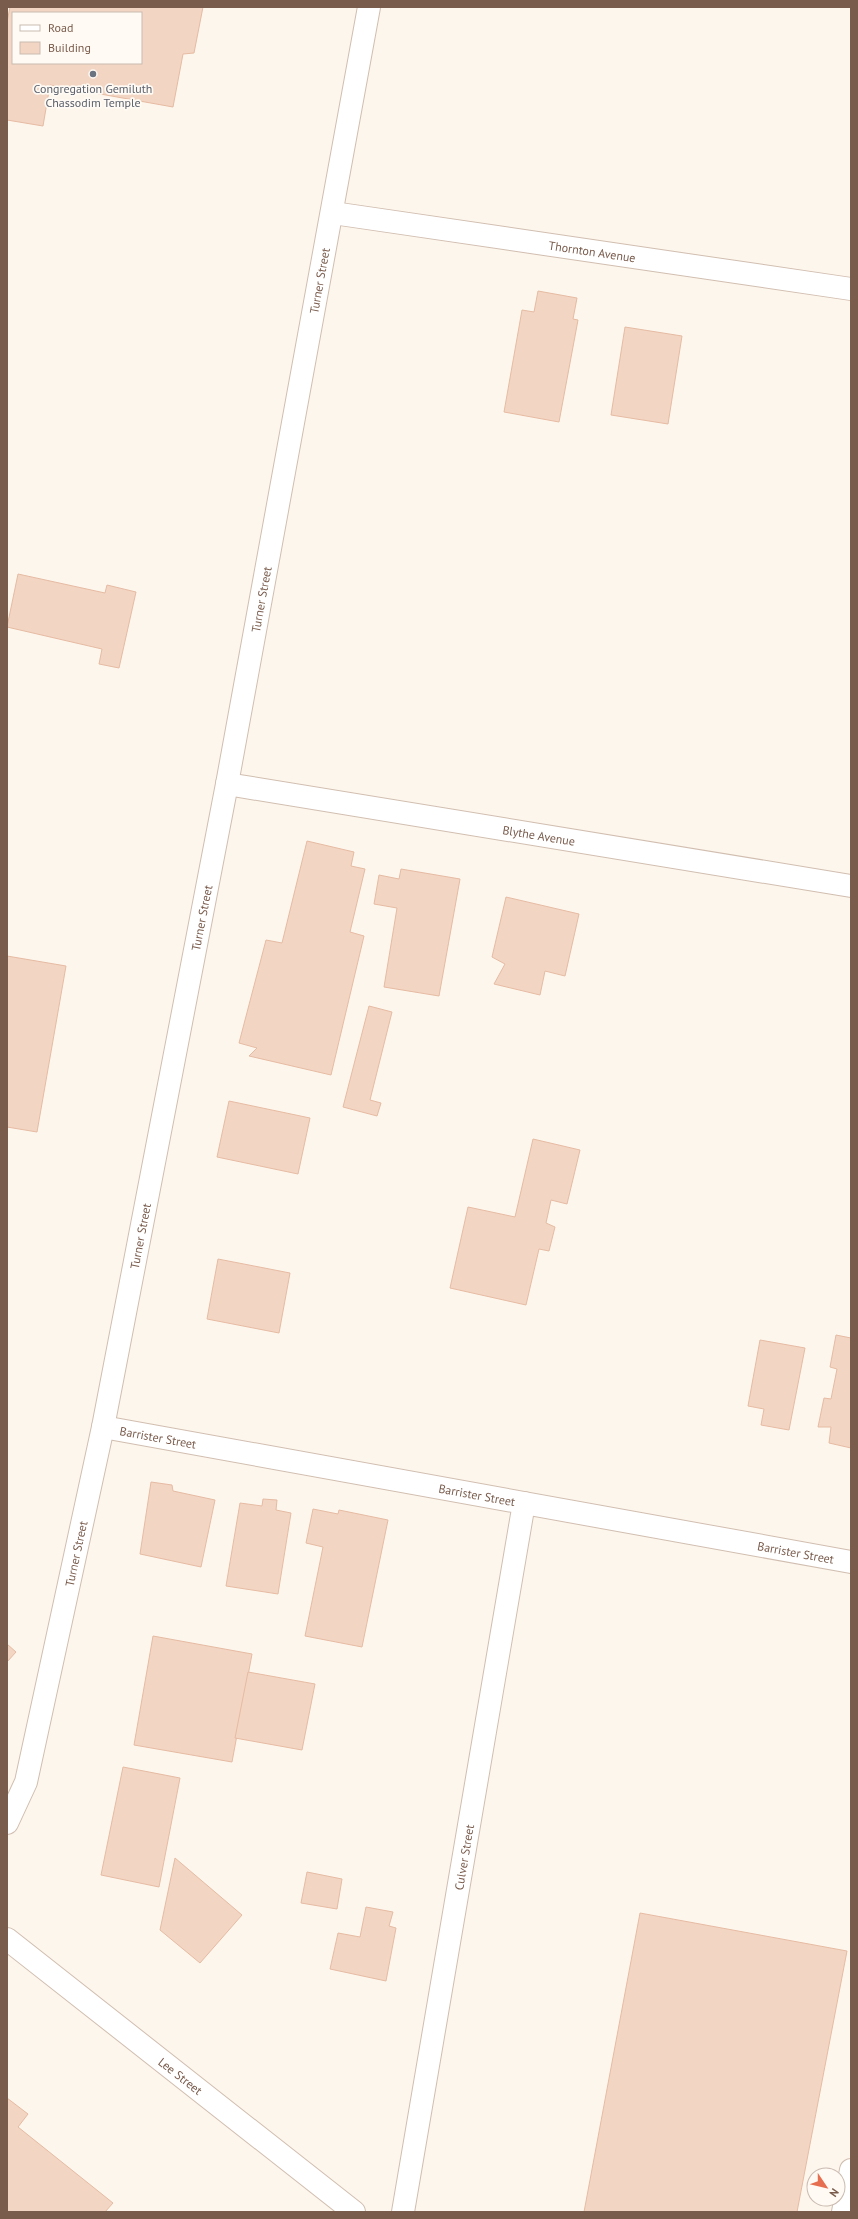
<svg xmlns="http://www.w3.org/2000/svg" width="858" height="2219" viewBox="0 0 858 2219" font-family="'PT Sans',sans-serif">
<rect width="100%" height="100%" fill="#fdf6ec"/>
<g fill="#f3d5c3" stroke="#e6bba3" fill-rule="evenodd">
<path d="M10,7H203L194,53L183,54L173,107L50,85L43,126L7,120V22ZM13,13H141V63H13Z"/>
<polygon points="538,291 577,298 573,319 578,320 559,422 504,412 522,310 534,312"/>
<polygon points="625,327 682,336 668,424 611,415"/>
<polygon points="18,574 105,593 107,585 136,592 119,668 99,664 102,649 7,627"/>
<polygon points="307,841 354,852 351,866 365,869 350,932 364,936 331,1075 249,1056 257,1048 239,1043 266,940 282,943"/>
<polygon points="401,869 460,879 439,996 384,987 397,908 374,904 379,875 399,879"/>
<polygon points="506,897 579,914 565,976 545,971 540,995 494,984 505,964 492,957"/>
<polygon points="7,956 66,966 37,1132 7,1127"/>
<polygon points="369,1006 392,1012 370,1100 381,1103 377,1116 343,1107"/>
<polygon points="229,1101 310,1118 298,1174 217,1157"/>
<polygon points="533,1139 580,1150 567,1204 551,1200 546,1223 555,1227 549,1251 539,1249 526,1305 450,1288 468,1207 515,1217"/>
<polygon points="218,1259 290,1273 279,1333 207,1319"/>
<polygon points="836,1335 851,1338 851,1448 829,1443 831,1427 818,1427 824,1398 831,1399 837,1369 830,1367"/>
<polygon points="760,1340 805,1348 789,1430 761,1425 764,1409 748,1406"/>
<polygon points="151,1482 172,1485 173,1491 215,1500 201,1567 140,1554"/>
<polygon points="263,1499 277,1500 276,1510 291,1513 278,1594 226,1586 240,1503 262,1506"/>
<polygon points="313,1509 338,1514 339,1510 388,1520 362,1647 305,1636 323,1547 306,1543"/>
<polygon points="153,1636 252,1654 232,1762 134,1745"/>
<polygon points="7,1644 16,1652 7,1662"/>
<polygon points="248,1672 315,1684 302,1750 235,1738"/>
<polygon points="123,1767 180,1778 159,1887 101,1875"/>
<polygon points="175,1858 242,1915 200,1963 160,1930"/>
<polygon points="307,1872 342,1879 337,1909 301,1903"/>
<polygon points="366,1907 393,1912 389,1926 396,1928 386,1981 330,1969 338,1933 360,1937"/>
<polygon points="640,1913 847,1951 797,2212 584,2212"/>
<polygon points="7,2098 28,2114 18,2127 113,2203 105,2212 7,2212"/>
</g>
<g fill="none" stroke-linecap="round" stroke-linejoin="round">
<defs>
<g id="minor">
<path id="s1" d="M333,213L851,289"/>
<path id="s2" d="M227,784L851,886"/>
<path id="s3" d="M103,1427L851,1562"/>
<path id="s4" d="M7,1823L26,1782L103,1427L227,784L369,7"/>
<path id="s5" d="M7,1939L354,2212"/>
<path id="s6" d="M403,2212L524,1503"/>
<polyline points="843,2212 851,2170"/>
</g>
</defs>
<use href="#minor" stroke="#d1beb0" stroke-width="24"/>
<use href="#minor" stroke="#fff" stroke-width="22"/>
</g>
<circle fill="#6b7280" stroke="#fffaf3" stroke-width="1.5" cx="93" cy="74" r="4"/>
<g text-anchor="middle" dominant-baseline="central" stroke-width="3.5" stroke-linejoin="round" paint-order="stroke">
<g font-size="12" fill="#5b616d" stroke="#fffaf3">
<text x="93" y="88">Congregation Gemiluth<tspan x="93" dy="14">Chassodim Temple</tspan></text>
</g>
<g font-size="12" fill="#7a5c4d" stroke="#fffaf3">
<text stroke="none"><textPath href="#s1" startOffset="262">Thornton Avenue</textPath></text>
<text stroke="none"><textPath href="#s4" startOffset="1575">Turner Street</textPath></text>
<text stroke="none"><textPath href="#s4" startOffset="1251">Turner Street</textPath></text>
<text stroke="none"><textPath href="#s2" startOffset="316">Blythe Avenue</textPath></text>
<text stroke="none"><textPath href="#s4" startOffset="927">Turner Street</textPath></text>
<text stroke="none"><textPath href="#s4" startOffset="603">Turner Street</textPath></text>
<text stroke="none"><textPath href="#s3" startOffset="56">Barrister Street</textPath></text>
<text stroke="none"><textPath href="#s3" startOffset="380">Barrister Street</textPath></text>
<text stroke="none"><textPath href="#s3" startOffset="704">Barrister Street</textPath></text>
<text stroke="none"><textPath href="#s4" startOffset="279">Turner Street</textPath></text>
<text stroke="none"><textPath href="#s6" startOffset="360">Culver Street</textPath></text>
<text stroke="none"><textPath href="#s5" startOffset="221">Lee Street</textPath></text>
</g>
</g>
<rect width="858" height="2219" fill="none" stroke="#7a5c4d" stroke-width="16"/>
<rect x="12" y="12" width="130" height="52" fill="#fffaf3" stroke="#cabbb1"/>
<rect x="20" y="25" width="20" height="6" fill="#ffffff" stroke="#cabbb1"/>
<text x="48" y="32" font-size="12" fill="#7a5c4d">Road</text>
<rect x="20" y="42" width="20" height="12" fill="#f3d5c3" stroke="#cabbb1"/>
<text x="48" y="52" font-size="12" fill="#7a5c4d">Building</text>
<g transform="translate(826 2187) rotate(125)"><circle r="19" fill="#fffaf3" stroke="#cabbb1"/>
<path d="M0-3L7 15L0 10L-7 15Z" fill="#e76f51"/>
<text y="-6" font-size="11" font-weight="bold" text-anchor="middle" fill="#7a5c4d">N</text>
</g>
</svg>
